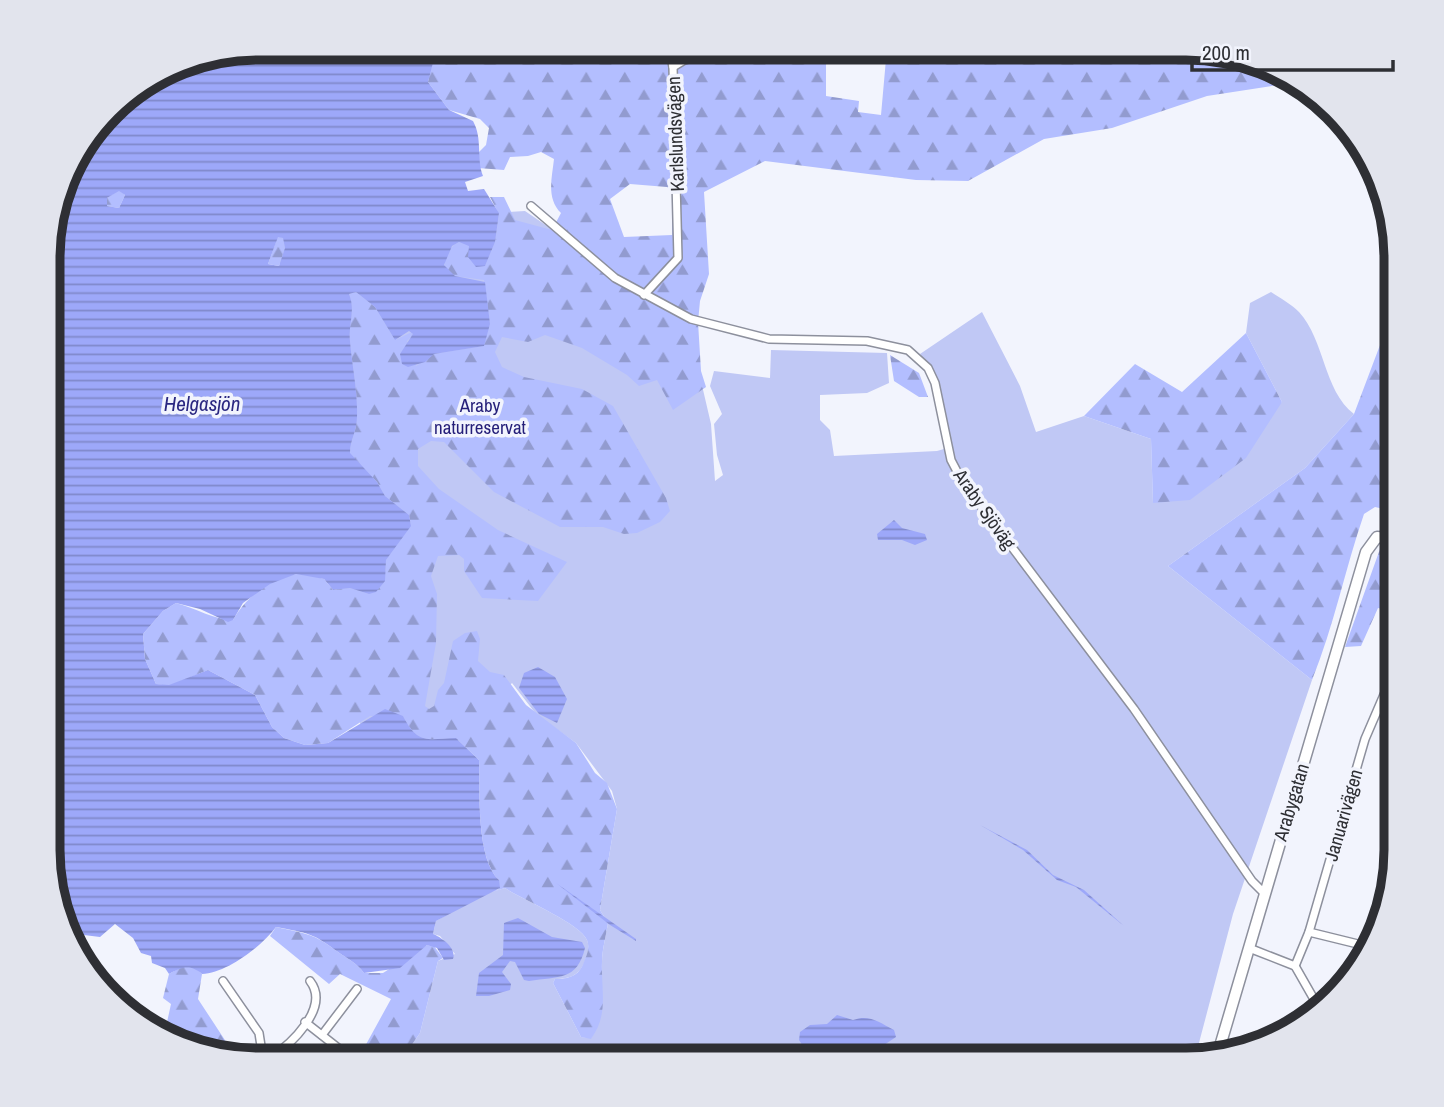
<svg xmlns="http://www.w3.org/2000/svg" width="1444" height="1107" viewBox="0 0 1444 1107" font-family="'Archivo Narrow',sans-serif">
<defs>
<pattern id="forest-firs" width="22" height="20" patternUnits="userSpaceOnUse" patternTransform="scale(1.75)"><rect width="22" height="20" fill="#b3beff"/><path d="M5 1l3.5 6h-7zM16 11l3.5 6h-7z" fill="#929bcf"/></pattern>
<pattern id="water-rules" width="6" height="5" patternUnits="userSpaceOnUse" patternTransform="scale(1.75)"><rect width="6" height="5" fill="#9da8f9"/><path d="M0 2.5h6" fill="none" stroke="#8089ca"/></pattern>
</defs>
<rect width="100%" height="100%" fill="#f2f4fd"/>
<g fill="#c0c8f5">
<polygon points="437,47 498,47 496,55 432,59"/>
<path d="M525,211L687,321L711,424L715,481L723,475L717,455L714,424L722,414L710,386L714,371L770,378L771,350L887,353L889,383L867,393L820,395V420L830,430L834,456L937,451L951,447L936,375L920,354L982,312L1020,386L1036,432L1084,416L1151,439L1153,503L1282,402L1246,333L1250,303L1271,292C1280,298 1291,304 1299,312C1325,340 1323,390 1354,414L1305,468L1168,566L1312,680L1233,914L1195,1058L1103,1055L1047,1060L962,1053L945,1060L402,1059L420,1033L438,961L455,954L440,936L433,934L436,921L481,895L505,888C523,900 580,923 587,940C590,947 587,955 585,961C579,976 569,979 555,979L553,983L581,1037L591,1038C606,1019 601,985 602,962C602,950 606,936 608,923L600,910L617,809L612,791L576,743L536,714L512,683L446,753L361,728L273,226Z"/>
</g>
<g fill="url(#forest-firs)" fill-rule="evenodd">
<path d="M498,47L826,48V96L859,101L858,112L881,115L887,48H1200L1267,63L1298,82L1207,96L1112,128L1044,139L968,181L916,180L765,161L704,192L709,274L700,301L698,322L701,371L706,387L673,410L657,380L639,386L627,375L582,348L545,335L528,342L502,337L495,352L502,367L524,377L582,389L613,406L666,498L670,511L660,522L637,533L624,534L603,527H560L494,492L444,442L431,441L418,449V466L439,489L498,530L567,562L538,601L482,598L464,571V559L459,555L438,556L431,576L437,594L436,643L425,706L429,709L434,706L438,690L444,683L453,641L465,633L477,631L480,639L478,661L490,672L504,675L526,705L576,743L595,773L607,783L617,809L600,910L608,923C606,936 602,950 602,962C601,990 609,1015 591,1039L581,1037L553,983L555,979C569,979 579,976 584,962C587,955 590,947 587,940C580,923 523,900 505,888L485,894L499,889V880C476,859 480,791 479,760L456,738C427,739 418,745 403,716H370L328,743L305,745L284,738L272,727L255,695L208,670L169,686L156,684L145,659L143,634L163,611L176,603C195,608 215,620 233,620C245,599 270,576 296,574C305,573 316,577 324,579L333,590L350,588L369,594L386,570V560L411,525L409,515L385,496L377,482L350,454C350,440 357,431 357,417C358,392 352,366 350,341C348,322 356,313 349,294L356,292L375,307L395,340L412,332L413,335L407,341L416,366L434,354L483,346L490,324L484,280L455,276L445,269C443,258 449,247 459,242L469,245L485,266L495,242L499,214L490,197H504L515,220L552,230L561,213C546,198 552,178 554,159L541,152L528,156L510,157L504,170L478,168V153L486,145L489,128L480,119L449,110L428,82L432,59L496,55ZM630,184L667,187L672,193V235L624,237L610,199Z"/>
<polygon points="119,190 125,195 119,208 107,206 107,198"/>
<polygon points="278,236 283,238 285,248 279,266 268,264"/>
<path d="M1397,300V512L1375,507L1364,514C1345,569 1334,626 1312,680L1168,566L1305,468L1354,414Z"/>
<polygon points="1246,333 1282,402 1246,458 1190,500 1153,503 1151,439 1084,416 1135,364 1182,392"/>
<polygon points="890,355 919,373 928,397 919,397 894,381"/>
<polygon points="1397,548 1396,612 1378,608 1361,646 1345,647 1380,549"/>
<path d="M276,927C307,934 313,933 338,952C349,960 356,962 364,973H383L427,945L434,946L443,958L438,961L420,1033L402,1059H358L391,999L340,974L329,984L270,936Z"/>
<polygon points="181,967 194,967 202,974 198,999 236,1057 177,1044 164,1036 171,1004 163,998 169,974"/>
<polygon points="962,1053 1047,1060 945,1060"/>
<polygon points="1103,1055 1188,1059 1189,1059 1047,1060"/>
</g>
<g fill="url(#water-rules)" fill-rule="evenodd">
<path d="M257,47H437L428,82L449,110L473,121C483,139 476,158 483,176L465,182L468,191L484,189L499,213L495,242L485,266L476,267L468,257L469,246L459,242L452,246L444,265L455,276L485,282L490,324L484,346L434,354L425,362L408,367L402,364L400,354L413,334L409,331L395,340L375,307L356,292L349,294C356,311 348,324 350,341C352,366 358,392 357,417C357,431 350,440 350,453L377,482L385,496L409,515L411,526L386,560L385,581L376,592L369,594L350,588L333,590L324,579L296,574L270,584L243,603L233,620L228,622L200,609L176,603L163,611L143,634L145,659L156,684L169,685L208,670L255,695L272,727L284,738L305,745L328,743L385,709L403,716C418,745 427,739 456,738L479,760C480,792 476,859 499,880L500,888L436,921L433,934C441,937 457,948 453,959L444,960L437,948L427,945L400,968L364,973C356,962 349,960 338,952C313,933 308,933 276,927C261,947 227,973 202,974C190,964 182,967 169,974L165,968L152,963L151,956L141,953L133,938L115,924L100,937L76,934L61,914L48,864L49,229L75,153L119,99L189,59ZM119,191L125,195L119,208L107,206V198ZM278,237L283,238L285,248L279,266L268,264Z"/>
<polygon points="894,520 902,528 925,534 927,540 915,545 902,540 878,540 877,534"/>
<polygon points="538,667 555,677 567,699 557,723 539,714 519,688 524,673"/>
<polygon points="980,825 1027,850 1053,875 1084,890 1124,926 1076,887 1057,880 1023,850"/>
<polygon points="556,883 636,939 636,941 610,925"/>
<path d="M518,918L552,937L582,942L585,948C577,981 559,976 529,981L524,980L515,962L510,961L502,972L511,984L510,990L489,996H476L479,973L503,955L504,923Z"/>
<path d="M837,1015L853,1020C869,1014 879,1022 894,1030L896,1037L866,1057L812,1060L799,1040L800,1032L810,1025L827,1024Z"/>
</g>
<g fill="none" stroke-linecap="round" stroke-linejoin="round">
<defs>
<g id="minor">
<polyline points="673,67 706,47"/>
<polyline points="531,206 615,278 691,319 769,339 867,341 908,350 928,368 935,383 951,460 962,481 1134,709 1252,881 1264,893"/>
<polyline points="644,295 678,258 673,67 669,47"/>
<polyline points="1309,932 1370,947"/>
<polyline points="1371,947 1391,886"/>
<polyline points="1249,948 1295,966 1319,1008"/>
<polyline points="1295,966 1309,932 1365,739 1396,667"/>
<polyline points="223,981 259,1033 263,1059"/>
<polyline points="305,1022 347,1055"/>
<polyline points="322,1035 357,989"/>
<path d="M269,1059C290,1045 331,1008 310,981"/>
</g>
<polyline id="tertiary" points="1218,1053 1366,552 1377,537 1397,539"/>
</defs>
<use href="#minor" stroke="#8d909d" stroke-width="10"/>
<use href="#tertiary" stroke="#8d909d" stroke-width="13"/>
<use href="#minor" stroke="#fff" stroke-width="7"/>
<use href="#tertiary" stroke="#fff" stroke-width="10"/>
</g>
<g text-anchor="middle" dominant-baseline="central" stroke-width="7" stroke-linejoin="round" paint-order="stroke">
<g font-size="19" fill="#2e2f34" stroke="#f2f4fd">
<text transform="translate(675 134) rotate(-92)">Karlslundsvägen</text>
<text transform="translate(985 509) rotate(55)">Araby Sjöväg</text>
<text transform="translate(1291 802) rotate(-73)">Arabygatan</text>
<text transform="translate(1343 815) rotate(-74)">Januarivägen</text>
</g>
<g font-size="19" fill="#251f79" stroke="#f2f4fd">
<text x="480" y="405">Araby<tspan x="480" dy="22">naturreservat</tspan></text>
</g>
<g font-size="21" font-style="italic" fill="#2a2781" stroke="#f2f4fd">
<text x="202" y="403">Helgasjön</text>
</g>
</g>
<path d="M0 0H1444V1107H0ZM258 60H1186A198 198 0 0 1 1384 258V850A198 198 0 0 1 1186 1048H258A198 198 0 0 1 60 850V258A198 198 0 0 1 258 60Z" fill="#e2e4ed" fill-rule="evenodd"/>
<path fill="none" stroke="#2e2f34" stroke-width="9" d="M258 60H1186A198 198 0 0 1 1384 258V850A198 198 0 0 1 1186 1048H258A198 198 0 0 1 60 850V258A198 198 0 0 1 258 60Z"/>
<path d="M1192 60v10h201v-10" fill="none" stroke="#2e2f34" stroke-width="3.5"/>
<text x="1202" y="60" font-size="21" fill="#2e2f34" stroke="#f2f4fd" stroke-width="5" paint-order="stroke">200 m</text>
</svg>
